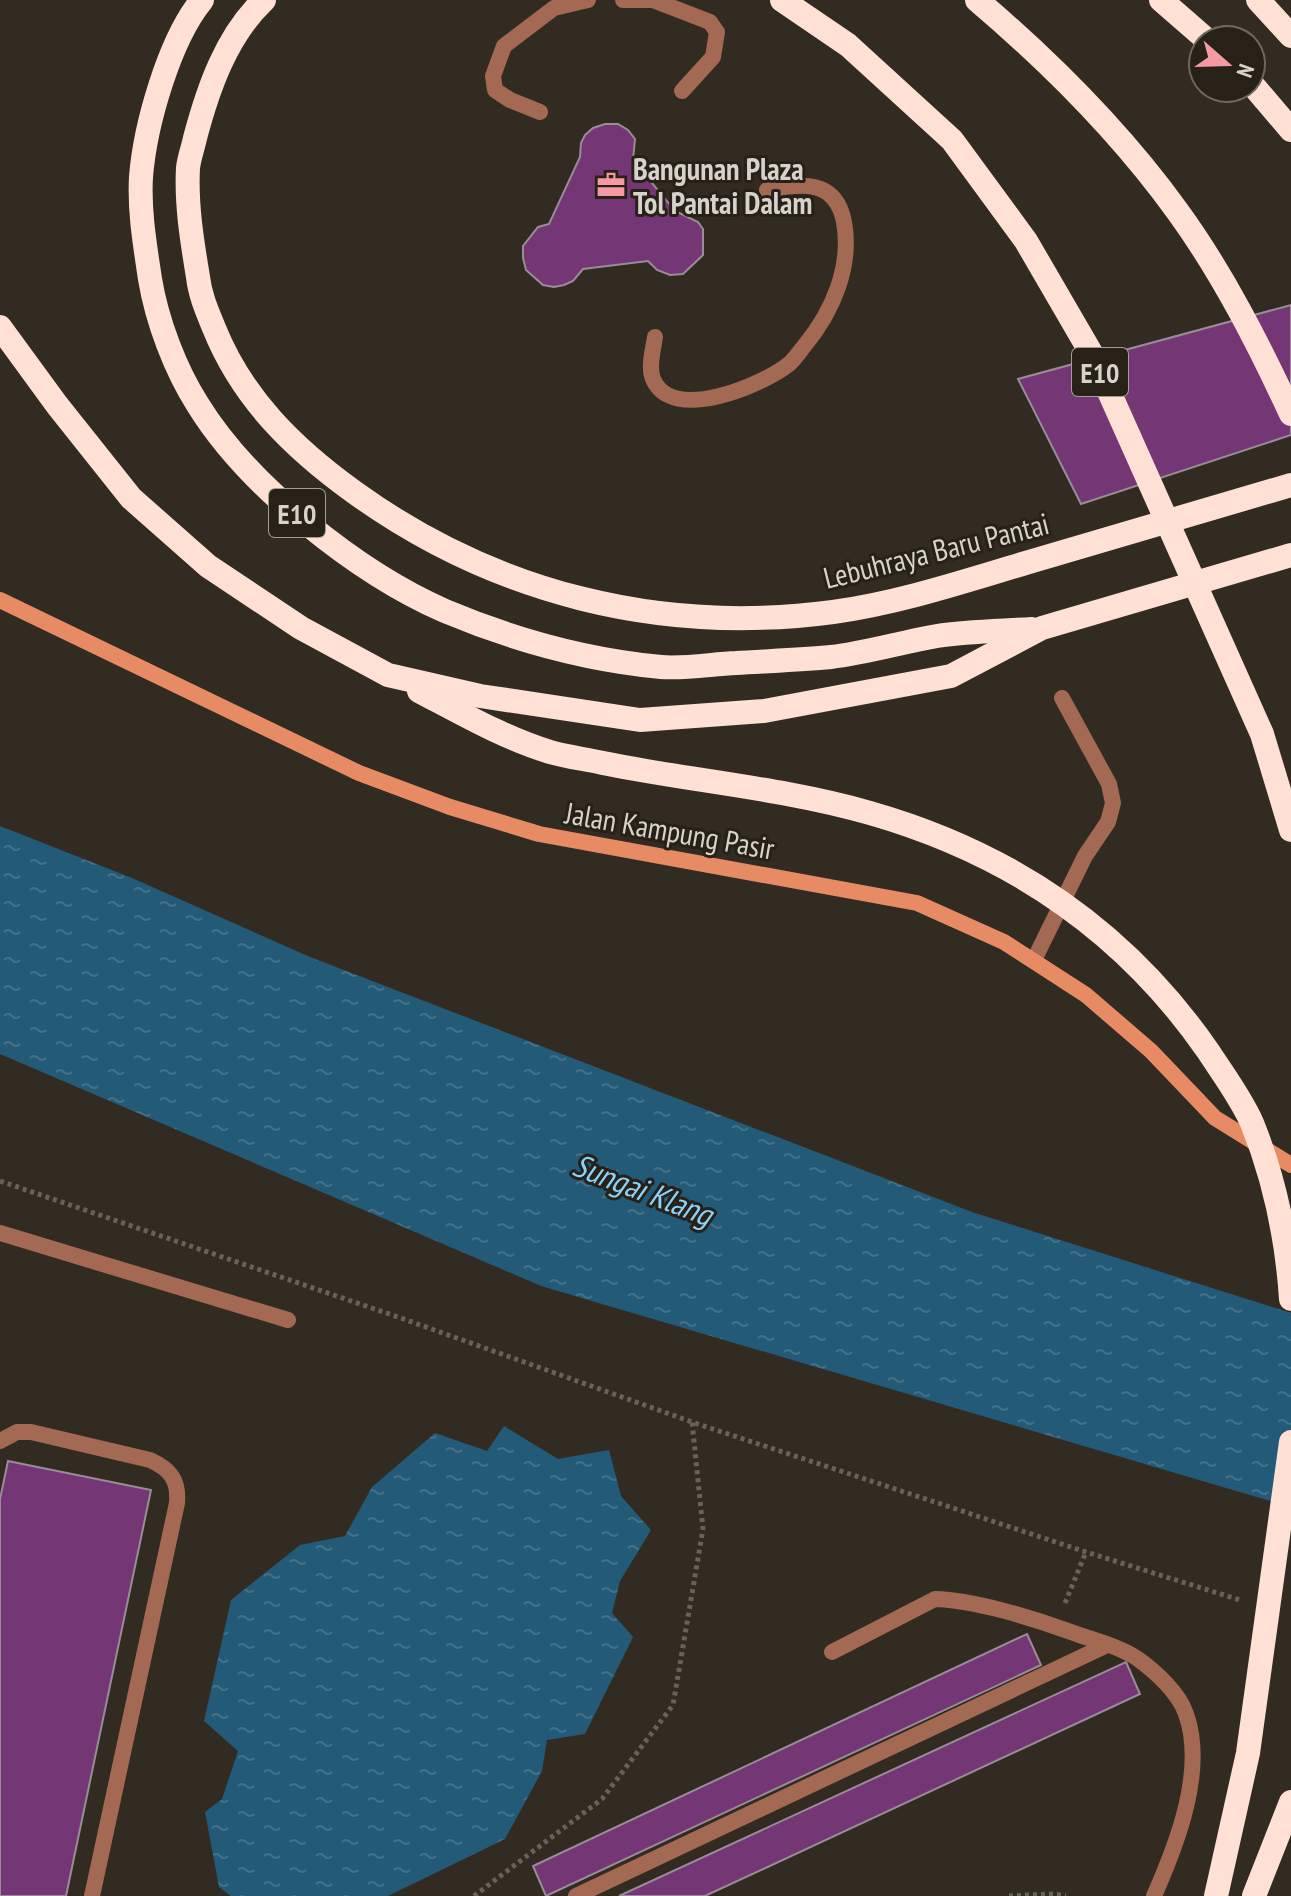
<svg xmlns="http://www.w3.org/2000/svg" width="1291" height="1896" viewBox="0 0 1291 1896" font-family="'PT Sans Narrow',sans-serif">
<defs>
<pattern id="water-ripples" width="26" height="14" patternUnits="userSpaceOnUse" patternTransform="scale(2)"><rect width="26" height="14" fill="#235a77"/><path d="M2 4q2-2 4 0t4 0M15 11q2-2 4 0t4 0" fill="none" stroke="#427189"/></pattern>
</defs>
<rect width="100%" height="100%" fill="#312b21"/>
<g fill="url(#water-ripples)">
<polygon points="0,826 132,878 310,957 972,1212 1291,1313 1291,1507 541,1286 0,1054"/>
<polygon points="504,1426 558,1459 609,1450 621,1496 651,1530 620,1581 612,1613 633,1637 585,1734 547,1740 542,1771 505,1839 388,1896 231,1896 219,1887 205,1812 222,1799 238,1751 204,1721 231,1600 300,1545 345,1536 372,1487 435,1433 487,1451"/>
</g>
<g fill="#753675" stroke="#988d97" stroke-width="2">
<polygon points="605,124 618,124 628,130 635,139 633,160 675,211 698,222 703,229 703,255 683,274 670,275 657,270 648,261 583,269 573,281 564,285 554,287 543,285 526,270 523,258 523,246 538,227 549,224 580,157 581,143 585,135 593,128"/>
<polygon points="1291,305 1291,435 1081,504 1018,379"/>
<polygon points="8,1461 151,1490 66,1896 0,1896 0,1499"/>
<polygon points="1027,1634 1041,1665 546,1896 533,1866"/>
<polygon points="1126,1662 1140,1694 705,1896 619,1896"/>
</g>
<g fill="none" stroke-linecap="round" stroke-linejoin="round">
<g stroke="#68635a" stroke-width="5" stroke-dasharray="4 4" stroke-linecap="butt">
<polyline points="0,1181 398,1317 692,1422 1086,1552 1240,1600"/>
<polyline points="1065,1603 1086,1552"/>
<polyline points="474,1896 602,1799 673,1705 703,1529 692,1422"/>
<polyline points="1009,1896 1054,1894 1066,1896"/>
</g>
<g stroke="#a36952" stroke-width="16">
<polyline points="623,0 653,0 710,22 717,32 713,57 682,91"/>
<polyline points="540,112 510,100 495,90 493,76 504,46 554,8 588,0"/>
<path d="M655,337C653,350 648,367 653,379C672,424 763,385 789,364C795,359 800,351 805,345C833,311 852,266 844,222C836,179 801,183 767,190"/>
<polyline points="1034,960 1085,856 1108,822 1113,803 1109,784 1062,698"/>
<polyline points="0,1233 288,1320"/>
<path d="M0,1441L17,1432H31L150,1460C170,1469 179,1480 177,1503L92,1896"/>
<path d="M832,1652L935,1599C974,1600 1033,1618 1071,1632C1092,1640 1119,1646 1138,1659C1156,1672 1179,1693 1186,1714C1206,1770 1177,1844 1154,1896"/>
<polyline points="576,1896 1107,1645"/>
</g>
<polyline stroke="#e78b65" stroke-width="16" points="0,600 359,773 450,807 539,834 917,903 1004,942 1086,995 1151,1051 1215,1118 1291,1165"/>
<g stroke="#fee0d4" stroke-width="24">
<path d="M202,0C169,40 145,126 141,177C139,211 145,245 150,279C157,321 175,369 198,405C248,486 358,573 445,611C514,640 587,660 661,667C685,669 712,664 736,663C767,661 799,660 831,657C866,653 902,642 937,636C968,631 1001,631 1032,629"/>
<path d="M264,0C226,36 208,89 195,138C193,148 189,158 188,168C186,204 192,241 198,277C200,295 207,311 214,328C242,398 293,448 354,492C494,593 660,635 833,612C899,603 965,581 1029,562C1116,536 1204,511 1291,485"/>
<polyline points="782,0 848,45 952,140 1026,241 1094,358 1262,734 1291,830"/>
<path d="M977,0C1051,63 1121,133 1178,212C1223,274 1259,345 1291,414"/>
<polyline points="1161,0 1207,40"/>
<polyline points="1258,0 1291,36"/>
<polyline points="1251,83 1291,130"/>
<polyline points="0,327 57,405 131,498 208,566 301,628 388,675 480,696 640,720 764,711 951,676 1042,628 1291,555"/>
<path d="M419,691C461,713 504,738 550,752C567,757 586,759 603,763C691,781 783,788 870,813C1010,853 1125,931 1208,1051C1223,1074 1241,1098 1252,1123C1275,1180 1287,1238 1291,1299"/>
<polyline points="1216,1896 1248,1753 1291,1442"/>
<polyline points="1254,1896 1291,1802"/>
</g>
</g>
<defs>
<symbol id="office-bare" viewBox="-9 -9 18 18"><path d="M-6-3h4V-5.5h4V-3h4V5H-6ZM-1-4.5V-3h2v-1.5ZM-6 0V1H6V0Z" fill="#f49aa5" stroke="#272117" stroke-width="2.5" paint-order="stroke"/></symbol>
</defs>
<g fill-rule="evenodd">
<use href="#office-bare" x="591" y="165" width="40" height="40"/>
</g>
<g text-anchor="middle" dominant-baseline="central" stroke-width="6" stroke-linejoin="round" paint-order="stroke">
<g fill="#272117" stroke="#a29e96" stroke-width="2">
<rect x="1072" y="348" width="56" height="48" rx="6"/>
<rect x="269" y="489" width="56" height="48" rx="6"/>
</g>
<g font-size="28" font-weight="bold" fill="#d7d3cc">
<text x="1100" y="372">E10</text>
<text x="297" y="513">E10</text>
</g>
<g font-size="30" font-weight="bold" fill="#d7d3cc" stroke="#272117" text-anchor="start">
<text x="633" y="168">Bangunan Plaza<tspan x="633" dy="34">Tol Pantai Dalam</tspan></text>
</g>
<g font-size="30" fill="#d7d3cc" stroke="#272117">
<text transform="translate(936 550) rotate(-14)">Lebuhraya Baru Pantai</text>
<text transform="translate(670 830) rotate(10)">Jalan Kampung Pasir</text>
</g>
<g font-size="32" font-style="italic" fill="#8bd2fb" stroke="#272117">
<text transform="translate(643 1189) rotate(21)">Sungai Klang</text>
</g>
</g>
<g transform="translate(1227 64) rotate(110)"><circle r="38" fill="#272117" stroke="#6d685f" stroke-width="2"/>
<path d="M0-6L14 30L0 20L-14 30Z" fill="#f49aa5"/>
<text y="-12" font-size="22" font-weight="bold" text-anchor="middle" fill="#d7d3cc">N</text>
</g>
</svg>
